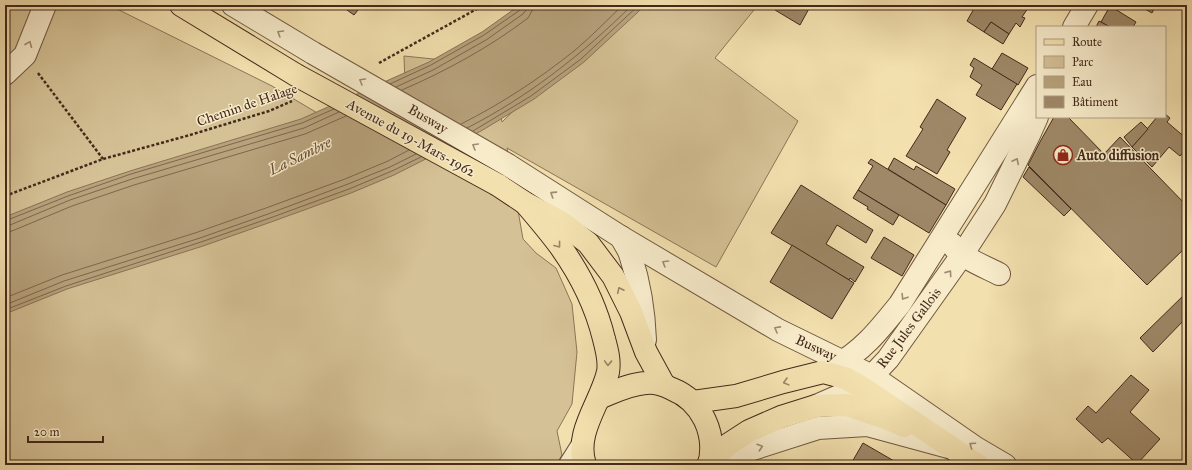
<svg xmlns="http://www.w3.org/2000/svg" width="1192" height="470" viewBox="0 0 1192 470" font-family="'IM FELL Great Primer',serif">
<rect width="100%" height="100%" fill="#f2e0ae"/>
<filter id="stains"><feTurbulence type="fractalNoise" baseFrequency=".005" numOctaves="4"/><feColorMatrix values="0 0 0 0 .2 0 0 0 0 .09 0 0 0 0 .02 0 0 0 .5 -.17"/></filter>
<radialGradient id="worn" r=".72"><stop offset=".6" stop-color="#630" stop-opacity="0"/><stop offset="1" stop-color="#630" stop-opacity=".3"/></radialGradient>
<polygon fill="#d4c195" stroke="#8c7558" points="5,5 109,5 272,86 408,167 404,56 492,65 502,122 622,5 758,5 715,58 798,121 716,267 507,148 523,239 536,253 556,268 572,304 577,352 572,404 557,431 562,455 556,465 5,465"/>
<polygon fill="#b7a27c" stroke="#897255" points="520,5 644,5 638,12 584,62 534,99 481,131 394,175 351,193 271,222 203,246 67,289 5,314 5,217 67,192 130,171 301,119 429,62 482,32"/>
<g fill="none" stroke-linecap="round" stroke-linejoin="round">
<g stroke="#7e664c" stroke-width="1">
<polyline points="390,84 431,65 484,35 520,10 522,5"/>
<polyline points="396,87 433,70 486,40 523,14 526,10 527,5"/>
<path d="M402,90C446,71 490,47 528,18L532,11L533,5"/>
<path d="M461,124C501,104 539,79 574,51C591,37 607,20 623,5"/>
<path d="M467,128C528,97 584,53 632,5"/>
<polyline points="473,131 531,96 581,59 639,5"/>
<polyline points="5,221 68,196 131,174 302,123 334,109"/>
<polyline points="5,226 10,225 70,200 132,179 304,128 339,112"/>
<polyline points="5,232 12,231 72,206 134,185 305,134 346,116"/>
<polyline points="5,298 62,275 198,232 266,208 345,179 388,161 409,150"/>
<polyline points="5,305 64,281 200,238 268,214 348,184 390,167 416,154"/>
<polyline points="5,310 66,286 201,242 270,218 349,189 392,171 421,157"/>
</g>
</g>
<g fill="#9e8867" stroke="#44291b">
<polygon points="340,5 362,5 354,15"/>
<polygon points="778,5 811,5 800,25 775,10"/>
<polygon points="976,5 1030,5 1022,17 1025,18 1020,27 1016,23 1009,34 991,22 984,32 967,21"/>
<polygon points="1147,5 1156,5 1152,13 1145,9"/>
<polygon points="1110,6 1136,22 1133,27 1110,27 1101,22"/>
<polygon points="1099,21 1101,22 1110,27 1096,27"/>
<polygon points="991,22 1009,34 1003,44 984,32"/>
<polygon points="1002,53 1028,68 1018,85 992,69"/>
<polygon points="974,58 1017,84 1001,110 976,95 982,85 970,77 974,68 970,65"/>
<polygon points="937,99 966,118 947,150 950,152 937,174 906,156 923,129 920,127"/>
<polygon points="1165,114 1170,118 1167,122 1187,139 1187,148 1180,156 1169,147 1152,167 1132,147 1157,117 1165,117"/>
<polygon points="1054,117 1068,117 1104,154 1120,137 1187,206 1187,246 1147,285 1028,165 1041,140"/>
<polygon points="1141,122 1148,129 1132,147 1124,137"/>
<polygon points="894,158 914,170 916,166 955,189 946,205 888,169"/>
<polygon points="871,159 946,205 929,233 858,190 873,166 868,163"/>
<polygon points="1029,167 1071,209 1064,216 1023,177"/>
<polygon points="801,185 873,230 866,243 837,225 826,244 864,267 855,282 850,278 849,280 771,233"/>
<polygon points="858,190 899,215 893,225 867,209 868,207 853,198"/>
<polygon points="884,237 914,255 902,276 871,258"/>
<polygon points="792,245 854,283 832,319 770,282"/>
<polygon points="1187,292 1187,317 1153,352 1140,338"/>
<polygon points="1131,375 1149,390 1130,412 1160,439 1137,464 1108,438 1102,443 1076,419 1088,406 1096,413"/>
<polygon points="863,443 901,465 858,465 852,462"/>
</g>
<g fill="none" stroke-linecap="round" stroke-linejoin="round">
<defs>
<g id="minor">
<polyline points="233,5 313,53"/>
<polyline points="1074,27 1087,5"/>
<polyline points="5,74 25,55 45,5"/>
<polyline points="508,165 621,237 778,330 872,376 976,448 1005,465"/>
<path d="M621,237C624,243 628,248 630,254C639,281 644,312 645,340"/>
<path d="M952,244C957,256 988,268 999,274"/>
<path d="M833,367C862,352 880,329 900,304L1037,86"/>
<polyline points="816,406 848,392 872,376 888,359 962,255 995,204 1029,135 1037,117"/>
<polyline points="709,463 818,428 867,425 948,447"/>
<polyline points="570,465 582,446"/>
</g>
<g id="major">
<polyline points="181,5 296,75"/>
<polyline points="498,185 525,203 561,222 588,243 613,276 631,312 646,352 664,385"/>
<path d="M525,203C537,217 549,231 560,246C580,274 596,306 604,339C607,350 610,361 608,372C601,403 574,432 585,465"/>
<path d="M599,398C614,392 629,384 646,383C655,382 664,385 672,389C702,401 717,434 709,465"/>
<polyline points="693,402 736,396 783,382 823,372 845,378 858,385 970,460 978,465"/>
<polyline points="709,463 729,444 749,431 781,417 816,406 847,405 891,420 904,426"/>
</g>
</defs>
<use href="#minor" stroke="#705740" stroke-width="24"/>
<use href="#major" stroke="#44291b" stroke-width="24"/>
<g stroke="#44291b" stroke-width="2.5" stroke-dasharray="3 2" stroke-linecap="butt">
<polyline points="379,63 484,5"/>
<polyline points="38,73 103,159"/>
<polyline points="5,196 103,159 190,135 269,111 292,101"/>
</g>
<use href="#minor" stroke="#f7ebca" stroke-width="22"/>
<use href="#major" stroke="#f2e0ae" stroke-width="22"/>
<defs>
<polyline id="minor-bridge" points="313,53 508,165"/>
<polyline id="major-bridge" points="296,75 498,185"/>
</defs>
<use href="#minor-bridge" stroke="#705740" stroke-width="24" stroke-linecap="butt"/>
<use href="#major-bridge" stroke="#44291b" stroke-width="24" stroke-linecap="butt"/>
<use href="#minor-bridge" stroke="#f7ebca" stroke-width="22"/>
<use href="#major-bridge" stroke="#f2e0ae" stroke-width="22"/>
</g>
<defs><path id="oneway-chevron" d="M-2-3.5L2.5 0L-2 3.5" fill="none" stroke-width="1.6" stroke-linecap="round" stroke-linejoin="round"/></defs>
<g stroke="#9e8a72">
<use href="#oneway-chevron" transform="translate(280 33) rotate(-149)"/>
<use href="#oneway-chevron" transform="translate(29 44) rotate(-68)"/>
<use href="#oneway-chevron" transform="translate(362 81) rotate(-150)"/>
<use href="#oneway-chevron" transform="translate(475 146) rotate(-150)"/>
<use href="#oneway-chevron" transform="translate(1016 161) rotate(-63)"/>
<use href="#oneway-chevron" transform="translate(553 194) rotate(-147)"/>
<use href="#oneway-chevron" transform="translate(665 263) rotate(-149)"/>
<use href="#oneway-chevron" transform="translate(949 273) rotate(-55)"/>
<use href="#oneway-chevron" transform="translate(904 297) rotate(122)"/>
<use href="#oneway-chevron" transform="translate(777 329) rotate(-151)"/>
<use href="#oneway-chevron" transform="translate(972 445) rotate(-146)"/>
<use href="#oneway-chevron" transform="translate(760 447) rotate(-18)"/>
</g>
<g stroke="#9b8464">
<use href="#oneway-chevron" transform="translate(558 245) rotate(53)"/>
<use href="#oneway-chevron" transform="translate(620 290) rotate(-116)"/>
<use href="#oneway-chevron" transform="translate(608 363) rotate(92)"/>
<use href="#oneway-chevron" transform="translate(786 382) rotate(165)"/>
</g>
<defs>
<symbol id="shop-ring" viewBox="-11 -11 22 22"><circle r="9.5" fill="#f7ebca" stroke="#8f2418" stroke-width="1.5"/><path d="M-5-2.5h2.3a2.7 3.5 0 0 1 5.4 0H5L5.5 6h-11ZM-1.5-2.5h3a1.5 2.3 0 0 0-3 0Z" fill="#8f2418"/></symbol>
</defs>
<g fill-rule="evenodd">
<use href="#shop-ring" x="1052" y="144" width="22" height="22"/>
</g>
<g text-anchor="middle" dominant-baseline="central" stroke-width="3" stroke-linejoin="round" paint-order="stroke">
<g font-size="14" fill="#44291b" stroke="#f7ebca">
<text transform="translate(247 105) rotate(-19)">Chemin de Halage</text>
<text transform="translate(428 119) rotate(30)">Busway</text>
<text transform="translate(411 138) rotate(29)">Avenue du 19-Mars-1962</text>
<text transform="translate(909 328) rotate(-53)">Rue Jules Gallois</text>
<text transform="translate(816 348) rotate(25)">Busway</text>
</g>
<g font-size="14" font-weight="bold" fill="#44291b" stroke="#f7ebca" text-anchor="start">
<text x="1077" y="155">Auto diffusion</text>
</g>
<g font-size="15" font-style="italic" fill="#664d38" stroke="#f7ebca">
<text transform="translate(300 156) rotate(-26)">La Sambre</text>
</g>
</g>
<rect width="1192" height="470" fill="none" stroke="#f2e0ae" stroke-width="20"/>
<rect x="6" y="6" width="1180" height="458" fill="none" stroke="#44291b" stroke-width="2"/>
<rect x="10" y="10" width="1172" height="450" fill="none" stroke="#44291b"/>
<rect x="1036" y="26" width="130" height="92" fill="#f7ebca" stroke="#af9d84"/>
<rect x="1044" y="39" width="20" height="6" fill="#f2e0ae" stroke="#af9d84"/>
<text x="1072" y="46" font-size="12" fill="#44291b">Route</text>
<rect x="1044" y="56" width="20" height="12" fill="#d4c195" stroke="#af9d84"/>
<text x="1072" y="66" font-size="12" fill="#44291b">Parc</text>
<rect x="1044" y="76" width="20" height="12" fill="#b7a27c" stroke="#af9d84"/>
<text x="1072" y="86" font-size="12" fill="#44291b">Eau</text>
<rect x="1044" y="96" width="20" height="12" fill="#9e8867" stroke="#af9d84"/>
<text x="1072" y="106" font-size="12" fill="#44291b">Bâtiment</text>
<path d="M28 436v6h75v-6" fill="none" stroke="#44291b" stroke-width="2"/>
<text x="34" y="436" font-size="12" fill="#44291b" stroke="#f7ebca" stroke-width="3" paint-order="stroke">20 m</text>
<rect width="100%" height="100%" filter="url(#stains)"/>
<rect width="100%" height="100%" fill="url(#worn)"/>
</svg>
